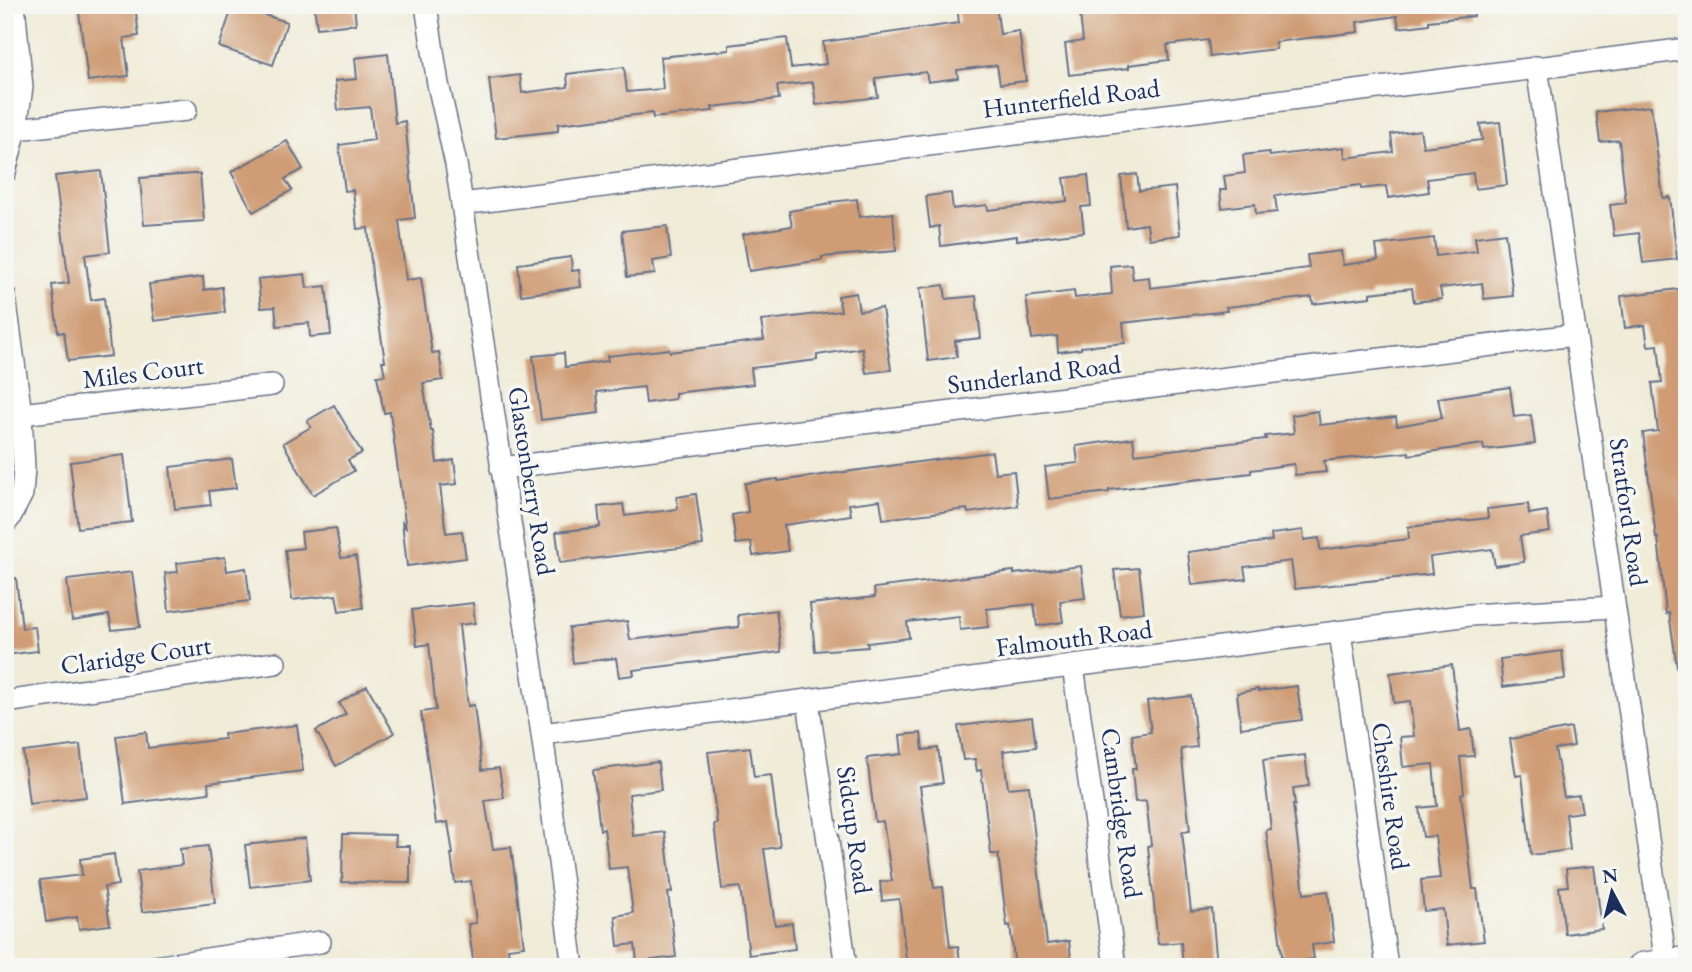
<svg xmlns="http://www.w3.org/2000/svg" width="1692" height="972" viewBox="0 0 1692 972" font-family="'EB Garamond',serif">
<rect width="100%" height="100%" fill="#f6f6f2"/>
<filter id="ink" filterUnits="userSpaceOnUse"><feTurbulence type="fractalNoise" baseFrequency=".0143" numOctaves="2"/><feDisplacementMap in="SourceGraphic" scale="14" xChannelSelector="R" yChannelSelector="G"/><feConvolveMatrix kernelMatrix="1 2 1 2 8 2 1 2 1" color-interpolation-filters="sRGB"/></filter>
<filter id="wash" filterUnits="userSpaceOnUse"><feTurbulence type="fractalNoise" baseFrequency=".00686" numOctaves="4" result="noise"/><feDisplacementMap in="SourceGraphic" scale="28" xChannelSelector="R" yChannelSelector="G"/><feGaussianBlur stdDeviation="1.57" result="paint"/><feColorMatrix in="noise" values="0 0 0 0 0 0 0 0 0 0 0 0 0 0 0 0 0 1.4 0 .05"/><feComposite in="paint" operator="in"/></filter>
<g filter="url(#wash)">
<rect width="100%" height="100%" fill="#f0ecd8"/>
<g id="blocks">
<g fill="#cf9c74">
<polygon points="78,5 135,5 139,36 124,38 129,76 88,81"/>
<polygon points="233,5 287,22 273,65 219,47"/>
<polygon points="314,5 354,5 356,24 317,28"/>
<polygon points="957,5 996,5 1000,34 1019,31 1026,81 1000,84 997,65 957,70 958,78 928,82 926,72 875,78 878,97 816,105 813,82 777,86 779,99 712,107 713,111 653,118 652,113 558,124 558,131 496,138 489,79 520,75 522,93 568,87 567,74 624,67 627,92 663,89 660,57 729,50 729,45 787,38 791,68 826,64 823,42 959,23"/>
<polygon points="1079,5 1473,5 1474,16 1429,21 1429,24 1399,28 1397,16 1357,22 1358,32 1275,42 1276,49 1210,57 1208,40 1167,45 1169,60 1129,65 1129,68 1069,75 1065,44 1083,41"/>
<polygon points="388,54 395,123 405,121 415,218 399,220 406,280 421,278 432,353 439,352 443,380 423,383 431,431 433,431 437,463 454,460 457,484 440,486 446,533 462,531 466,558 407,566 402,521 406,529 390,412 384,413 377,376 385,375 382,361 385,361 373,285 368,228 357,229 353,190 345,191 339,145 374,140 370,107 338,110 335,81 357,79 355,58"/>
<polygon points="1651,106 1663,198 1670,197 1677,259 1643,263 1639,233 1614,236 1610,205 1626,203 1619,140 1600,142 1596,112"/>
<polygon points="1500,122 1507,185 1475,189 1473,173 1427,179 1429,192 1388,198 1386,186 1361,189 1360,185 1275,196 1277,212 1256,214 1255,204 1222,208 1220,190 1226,190 1224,176 1245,173 1243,155 1269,152 1270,156 1344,147 1345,158 1393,152 1391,134 1420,130 1423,147 1482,140 1480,124"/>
<polygon points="287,141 303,169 285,179 292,190 253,212 231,172"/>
<polygon points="101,171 110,252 85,255 91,300 104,298 111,356 68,361 64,332 58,333 52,285 69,283 55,176"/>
<polygon points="193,174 200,174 204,221 144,225 140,178"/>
<polygon points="1137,174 1139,191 1175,187 1180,235 1149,239 1147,224 1126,227 1121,176"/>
<polygon points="1088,175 1091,206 1081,207 1084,232 1017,240 1017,236 941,246 939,226 930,228 926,196 951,193 953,209 987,205 988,210 1067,201 1064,178"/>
<polygon points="857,199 859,217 893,213 896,251 822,257 822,260 749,271 743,234 792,226 789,211 831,204 830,202"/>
<polygon points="667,226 671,258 653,261 655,274 627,277 622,231"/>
<polygon points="1505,233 1513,296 1484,299 1482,283 1440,288 1442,299 1414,302 1412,288 1370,293 1370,297 1313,304 1312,297 1226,307 1227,311 1123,323 1125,343 1081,347 1081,349 1058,352 1057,336 1032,339 1026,297 1074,291 1075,298 1112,294 1110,266 1131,264 1133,279 1149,277 1150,288 1309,268 1307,255 1341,251 1343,265 1378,260 1376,245 1434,238 1436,256 1477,251 1475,237"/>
<polygon points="571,257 572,271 579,270 581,287 521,295 518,264"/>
<polygon points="305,274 307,288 326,286 331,335 310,337 309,323 277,326 275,307 261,308 258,279"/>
<polygon points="203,277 204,290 222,287 225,312 154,321 149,284"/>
<polygon points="944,285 946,299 976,296 981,338 955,341 957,357 928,361 920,288"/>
<polygon points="1687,288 1687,320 1680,321 1687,397 1687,666 1677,667 1669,613 1666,614 1658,538 1656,538 1643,433 1658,431 1652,383 1662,382 1658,345 1648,346 1645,325 1625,328 1621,296"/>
<polygon points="856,293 859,311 882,308 891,370 866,373 862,348 817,355 817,360 751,368 753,384 675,393 675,399 646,403 644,387 597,392 599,413 541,420 533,356 564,353 565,367 608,361 607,356 669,349 670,352 764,340 761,321 841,311 838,296"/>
<polygon points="1510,387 1514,417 1531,415 1535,444 1484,450 1483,444 1409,455 1409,452 1324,461 1326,472 1295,475 1294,464 1251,470 1251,473 1109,490 1109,492 1049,499 1045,467 1078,463 1076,446 1133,438 1135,454 1266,439 1265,436 1294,433 1292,415 1318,411 1320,425 1396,417 1397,426 1442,418 1438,398"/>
<polygon points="334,405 362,453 348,460 354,471 313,495 283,443 311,427 307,421"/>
<polygon points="992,452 995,473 1014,471 1018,506 968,513 967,509 883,519 880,500 849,504 851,515 784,525 788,551 753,556 751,542 736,544 732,515 748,512 745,483 778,479 778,481"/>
<polygon points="124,455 132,522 78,528 70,462"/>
<polygon points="232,459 236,488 209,491 211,505 175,509 170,467"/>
<polygon points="696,494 703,545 560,563 556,532 600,527 598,507 623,504 625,516 678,509 677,497"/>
<polygon points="1528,504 1529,514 1547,511 1550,532 1520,536 1524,562 1495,566 1492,549 1430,557 1432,574 1295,589 1291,561 1244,567 1246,579 1192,585 1188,552 1272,541 1271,534 1303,530 1304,540 1319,538 1320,550 1409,539 1408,527 1488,518 1487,509"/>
<polygon points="336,528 341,558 356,556 363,608 339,611 336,595 292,600 285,550 303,548 301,532"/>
<polygon points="225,557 227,571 246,568 250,601 169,611 165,573 178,572 177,563"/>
<polygon points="1081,566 1085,598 1060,601 1063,622 1037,626 1034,604 987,609 988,627 960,630 959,616 907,622 909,638 867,643 868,647 815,651 810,604 875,597 874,588 1014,571 1014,574"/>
<polygon points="1139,568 1144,612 1120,615 1114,570"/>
<polygon points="132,572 140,627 112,630 109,615 72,621 67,580"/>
<polygon points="16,578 22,628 35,627 38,651 5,655 5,579"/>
<polygon points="473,603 475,623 459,625 468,706 474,705 482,770 499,768 504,798 485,801 493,849 511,847 524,946 508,948 510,967 474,967 468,924 476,923 471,881 455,883 451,854 453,854 448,822 436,824 421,712 436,710 429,644 417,646 412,610"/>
<polygon points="776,610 781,652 633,670 634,675 619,677 616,658 573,663 569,628 627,621 630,640 739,627 738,615"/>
<polygon points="1562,651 1565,679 1503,687 1500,659"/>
<polygon points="1452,665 1460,731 1471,729 1474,756 1460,757 1464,793 1461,794 1473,889 1477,889 1484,941 1447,945 1443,909 1424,911 1421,880 1440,878 1435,836 1423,837 1419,808 1437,806 1433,764 1403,767 1400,737 1414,736 1410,701 1394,703 1390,673"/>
<polygon points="367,686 394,733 336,766 316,731 346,714 339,703"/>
<polygon points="1297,686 1302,720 1241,728 1237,693 1258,689 1258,691"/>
<polygon points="1191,696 1197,747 1181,749 1190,831 1182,832 1191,911 1212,909 1217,967 1183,967 1181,942 1158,944 1148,846 1151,845 1146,801 1135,802 1132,769 1136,769 1132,735 1151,732 1147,701"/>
<polygon points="1032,717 1036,747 1003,751 1008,788 1029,786 1047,944 1069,941 1072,967 1015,967 1010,925 1007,926 998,854 991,854 981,770 977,771 975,759 963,760 958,726"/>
<polygon points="297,725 303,771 208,783 209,793 125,804 116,736 146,732 148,748 225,739 224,734"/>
<polygon points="1571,728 1574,746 1555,749 1564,797 1579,795 1582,812 1566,814 1570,850 1531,855 1522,775 1516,776 1510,739"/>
<polygon points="921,733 923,750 938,748 943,783 920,786 934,888 943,887 950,947 958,946 960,962 947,964 947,967 907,967 899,899 882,901 880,882 892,881 883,821 875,822 867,758 902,754 900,735"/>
<polygon points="80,745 86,797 29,804 23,752"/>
<polygon points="750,747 754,777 771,775 780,847 764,849 775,925 792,923 795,949 749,955 740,887 722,889 714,824 717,823 708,752"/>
<polygon points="1305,755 1309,786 1293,788 1295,805 1293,805 1304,894 1328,891 1334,942 1312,945 1314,959 1283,963 1266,830 1271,829 1263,760"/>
<polygon points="658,762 661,790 629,794 633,836 665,832 672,892 668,893 676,957 637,962 635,944 618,946 615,916 633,913 627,867 609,869 604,829 600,830 593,770"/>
<polygon points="343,834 396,835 395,846 410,846 410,883 342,882"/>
<polygon points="305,838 310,880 250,887 245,845"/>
<polygon points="208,846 215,903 142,912 137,871 182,865 180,849"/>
<polygon points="114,854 118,885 104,887 110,925 79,929 77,917 46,922 40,880 82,875 80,859"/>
<polygon points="1594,866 1602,929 1565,934 1559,887 1568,886 1566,869"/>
</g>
</g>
</g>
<g filter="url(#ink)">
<use href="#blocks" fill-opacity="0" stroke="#667189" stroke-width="2"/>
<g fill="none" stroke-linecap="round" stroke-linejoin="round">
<defs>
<g id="minor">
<polyline points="426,5 438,84 456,164 542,734 573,967"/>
<polyline points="1537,67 1666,964"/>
<polyline points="16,129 186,110"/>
<polyline points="5,172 16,129 22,87 14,5"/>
<polyline points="462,204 1687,49"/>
<polyline points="5,296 21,414 24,468 22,494 9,519 5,523"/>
<polyline points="21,414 272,385"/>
<polyline points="501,468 1574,335"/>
<polyline points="1340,632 1387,967"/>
<polyline points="1073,666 1115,967"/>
<polyline points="808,701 846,967"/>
<polyline points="5,702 275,663"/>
<polyline points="542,734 1470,615 1614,607"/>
<polyline points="154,967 320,942"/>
</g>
<polyline id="tertiary" points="1642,967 1687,961"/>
</defs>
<use href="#minor" stroke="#667189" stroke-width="24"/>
<use href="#tertiary" stroke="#667189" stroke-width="31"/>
<use href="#minor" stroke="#fff" stroke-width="21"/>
<use href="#tertiary" stroke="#fff" stroke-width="28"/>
</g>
</g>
<g text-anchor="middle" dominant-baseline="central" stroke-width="7" stroke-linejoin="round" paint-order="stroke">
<g font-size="26" fill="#1b2f5e" stroke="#f6f6f2">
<text transform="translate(1071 98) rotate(-7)">Hunterfield Road</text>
<text transform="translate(143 372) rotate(-7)">Miles Court</text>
<text transform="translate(1034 374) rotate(-7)">Sunderland Road</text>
<text transform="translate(532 481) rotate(81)">Glastonberry Road</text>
<text transform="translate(1629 512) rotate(82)">Stratford Road</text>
<text transform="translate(1074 638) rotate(-7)">Falmouth Road</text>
<text transform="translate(136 655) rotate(-8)">Claridge Court</text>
<text transform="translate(1391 796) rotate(82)">Cheshire Road</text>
<text transform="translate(1122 813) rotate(82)">Cambridge Road</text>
<text transform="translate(855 830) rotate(82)">Sidcup Road</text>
</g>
</g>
<rect width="1692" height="972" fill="none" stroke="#f6f6f2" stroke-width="28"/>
<g transform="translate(1612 892) rotate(353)" stroke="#f6f6f2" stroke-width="5" paint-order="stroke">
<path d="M0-5L12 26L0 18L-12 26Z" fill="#1b2f5e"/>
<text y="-10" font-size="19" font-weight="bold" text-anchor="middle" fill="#1b2f5e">N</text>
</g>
</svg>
